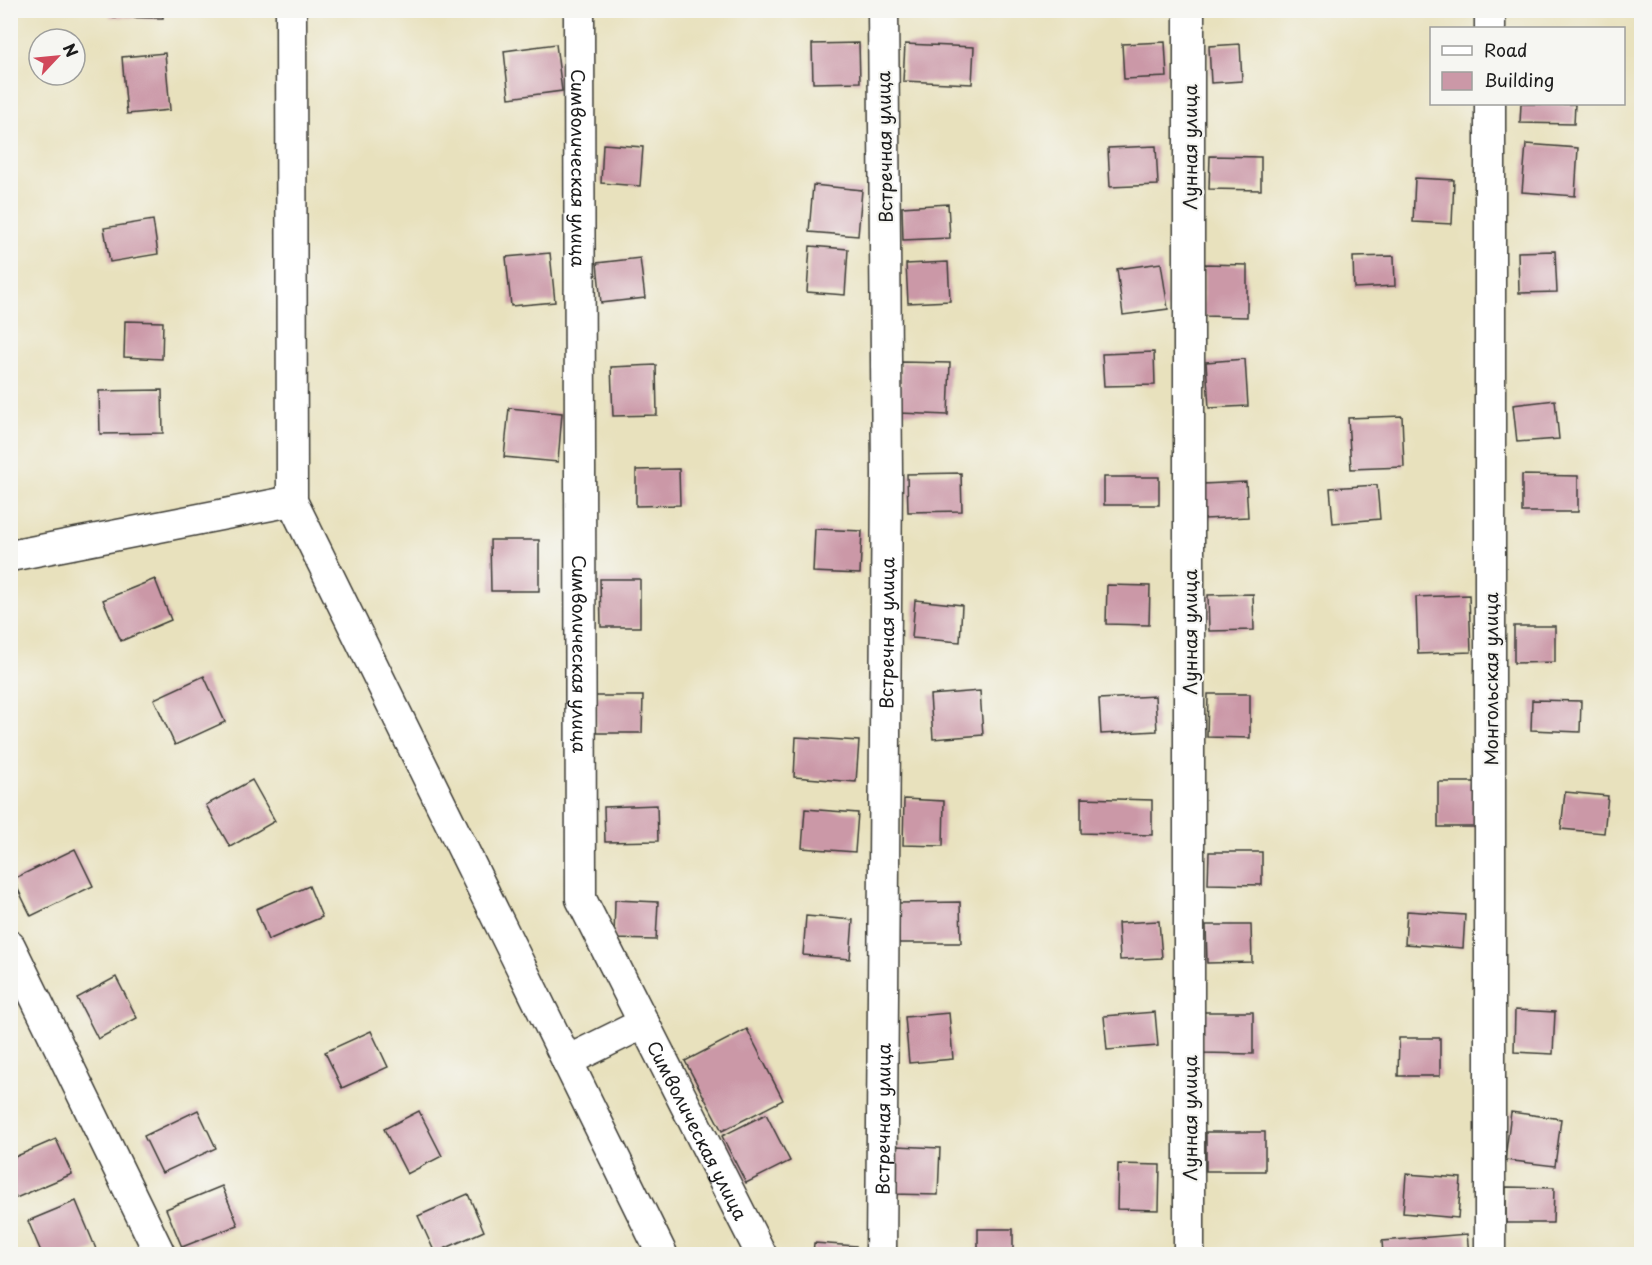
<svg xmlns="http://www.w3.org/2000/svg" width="1652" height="1265" viewBox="0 0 1652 1265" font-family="'Playpen Sans',sans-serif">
<rect width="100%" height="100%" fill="#f6f6f2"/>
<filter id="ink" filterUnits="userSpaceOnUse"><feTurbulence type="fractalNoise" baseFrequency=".0167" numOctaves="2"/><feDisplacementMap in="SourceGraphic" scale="12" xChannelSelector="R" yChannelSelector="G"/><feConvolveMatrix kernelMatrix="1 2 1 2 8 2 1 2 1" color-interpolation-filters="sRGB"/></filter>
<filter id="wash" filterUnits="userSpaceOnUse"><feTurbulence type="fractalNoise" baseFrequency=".008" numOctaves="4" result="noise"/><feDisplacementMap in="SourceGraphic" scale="24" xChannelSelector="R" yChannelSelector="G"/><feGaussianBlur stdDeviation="1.35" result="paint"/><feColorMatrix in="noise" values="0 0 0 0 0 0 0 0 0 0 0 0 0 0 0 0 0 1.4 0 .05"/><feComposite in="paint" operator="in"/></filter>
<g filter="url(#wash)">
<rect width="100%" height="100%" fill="#e8e1bd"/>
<g id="blocks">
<g fill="#cb98a7">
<polygon points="110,10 163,10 163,18 110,17"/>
<polygon points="1114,10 1165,10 1165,14 1114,13"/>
<polygon points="1165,42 1167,77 1124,79 1122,44"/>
<polygon points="859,43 860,82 813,83 812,44"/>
<polygon points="556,44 562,91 509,98 504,51"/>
<polygon points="905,44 974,47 972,84 903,81"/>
<polygon points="1240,44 1242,81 1211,83 1209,46"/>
<polygon points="165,53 170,110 127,114 122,57"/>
<polygon points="1521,104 1575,104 1574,124 1520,123"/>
<polygon points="603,144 643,147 640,186 601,183"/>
<polygon points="1526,144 1578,148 1575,196 1522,192"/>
<polygon points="1156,146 1158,185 1110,187 1108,148"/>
<polygon points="1210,156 1261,157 1261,190 1209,189"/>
<polygon points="1415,178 1454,180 1452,224 1413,222"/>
<polygon points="813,185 862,190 858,236 809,232"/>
<polygon points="948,204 950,238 903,240 902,207"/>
<polygon points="153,220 158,254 110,262 104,228"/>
<polygon points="810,246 848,249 845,295 807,292"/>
<polygon points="1555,251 1557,292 1519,293 1518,252"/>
<polygon points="550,253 555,302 511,306 506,257"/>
<polygon points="1394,256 1395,286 1354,288 1353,257"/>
<polygon points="640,258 645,298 601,303 597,263"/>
<polygon points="948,262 950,301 908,303 906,264"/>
<polygon points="1161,263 1168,309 1123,315 1117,269"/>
<polygon points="1204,264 1247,265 1247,317 1203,316"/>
<polygon points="125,321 163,322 162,359 124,357"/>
<polygon points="1154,352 1155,385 1104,386 1102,354"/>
<polygon points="1245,359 1248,406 1209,408 1206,362"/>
<polygon points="901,362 950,363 948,415 900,413"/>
<polygon points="656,365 657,415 613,416 611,367"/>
<polygon points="162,390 163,433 100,434 99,391"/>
<polygon points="1555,400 1559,439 1517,442 1513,405"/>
<polygon points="509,408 562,413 558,462 504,457"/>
<polygon points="1402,416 1404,467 1351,469 1348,418"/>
<polygon points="679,469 680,505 636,506 636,470"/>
<polygon points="961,473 962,511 908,512 907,474"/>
<polygon points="1522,475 1578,476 1578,512 1522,512"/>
<rect x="1104" y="477" width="55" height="28"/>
<polygon points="1246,482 1248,517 1204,519 1203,484"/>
<polygon points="1377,485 1380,519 1333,523 1330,488"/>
<polygon points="815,529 862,531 860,574 813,572"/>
<polygon points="490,540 539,540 539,591 491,591"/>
<polygon points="155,579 171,620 121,641 103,600"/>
<polygon points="600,579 640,579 640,627 601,627"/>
<polygon points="1107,585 1150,586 1149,625 1106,624"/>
<polygon points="1253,594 1254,630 1209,631 1208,595"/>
<polygon points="1469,595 1471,652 1418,654 1416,597"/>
<polygon points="915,600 962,605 960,642 912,638"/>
<polygon points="1514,626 1555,626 1555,662 1514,663"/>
<polygon points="204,676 225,722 175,745 154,699"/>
<polygon points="980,691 983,735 933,739 930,695"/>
<polygon points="1208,694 1250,694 1250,738 1207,737"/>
<polygon points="596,696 643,696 642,733 596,733"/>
<polygon points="1155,696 1157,731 1101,734 1099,699"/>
<polygon points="1532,700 1581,701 1580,732 1531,730"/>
<polygon points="796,737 859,741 856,782 794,777"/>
<polygon points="252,780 275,821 230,847 206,805"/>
<rect x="1438" y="782" width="40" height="45"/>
<polygon points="1565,792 1608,796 1604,833 1561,829"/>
<polygon points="1081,798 1152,800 1152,835 1081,833"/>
<polygon points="904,799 944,801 943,846 903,845"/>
<polygon points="657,805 658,841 605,842 604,807"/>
<polygon points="805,809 858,813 855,852 802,848"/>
<polygon points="75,849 93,886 31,916 13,879"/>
<polygon points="1209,852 1262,852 1262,885 1208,884"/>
<polygon points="309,886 322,917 268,940 256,909"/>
<polygon points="615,900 658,902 656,940 614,939"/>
<polygon points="960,902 961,943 899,943 899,903"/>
<polygon points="1407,911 1465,915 1463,948 1405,944"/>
<polygon points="806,916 853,920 850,959 803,955"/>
<polygon points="1159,921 1162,958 1120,960 1118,923"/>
<polygon points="1206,925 1251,925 1252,962 1207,963"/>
<polygon points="116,977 137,1018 98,1039 77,998"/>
<polygon points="1515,1010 1555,1012 1553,1054 1514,1052"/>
<polygon points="1155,1012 1158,1046 1107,1050 1104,1016"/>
<polygon points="1202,1012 1253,1012 1253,1054 1201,1053"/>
<polygon points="949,1013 953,1059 909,1063 905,1017"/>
<polygon points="747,1029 783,1100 722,1131 685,1061"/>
<polygon points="371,1031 388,1067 342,1088 325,1052"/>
<polygon points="1399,1038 1440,1038 1440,1076 1398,1076"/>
<polygon points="198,1110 216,1148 162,1173 144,1136"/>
<polygon points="419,1111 442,1156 407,1174 384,1129"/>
<polygon points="1511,1112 1561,1119 1555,1166 1505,1160"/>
<polygon points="766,1114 790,1161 746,1183 722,1136"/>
<rect x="1206" y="1132" width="59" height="39"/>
<polygon points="56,1139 72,1174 16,1198 10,1185 10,1159"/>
<polygon points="897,1146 940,1148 938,1195 893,1194"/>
<polygon points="1118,1164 1160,1165 1159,1210 1117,1209"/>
<polygon points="1406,1174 1461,1178 1458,1218 1403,1213"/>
<polygon points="222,1186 238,1225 182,1247 166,1209"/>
<polygon points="1506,1187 1554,1188 1553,1223 1506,1223"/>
<polygon points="468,1194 484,1231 435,1253 418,1216"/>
<polygon points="76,1201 96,1249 82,1254 42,1254 28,1221"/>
<rect x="978" y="1229" width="35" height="25"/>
<polygon points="1467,1234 1469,1254 1383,1254 1382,1241"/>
<polygon points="814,1243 856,1246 855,1254 813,1254"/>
</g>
</g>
</g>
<g filter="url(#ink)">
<use href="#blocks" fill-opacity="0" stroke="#3b3a34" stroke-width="1.5"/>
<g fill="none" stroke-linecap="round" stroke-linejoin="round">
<defs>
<g id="minor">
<polyline points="291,10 292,501 662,1254"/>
<path id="s1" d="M579,10L581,899L761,1254"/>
<polyline points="1490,10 1490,28"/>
<polyline points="1490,104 1490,1254"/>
<polyline points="10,556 292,501"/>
<polyline points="10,946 160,1254"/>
<polyline points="567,1061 644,1023"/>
<path id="s2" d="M881,1254L887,474L883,10"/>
<polyline points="1189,1254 1189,10"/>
</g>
</defs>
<use href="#minor" stroke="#3b3a34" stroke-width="33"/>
<use href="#minor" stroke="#fff" stroke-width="30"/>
</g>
</g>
<g text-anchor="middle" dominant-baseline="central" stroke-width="4.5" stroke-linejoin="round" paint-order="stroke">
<g font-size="18" fill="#1c1c1c" stroke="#f6f6f2">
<text transform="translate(884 147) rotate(-91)">Встречная улица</text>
<text transform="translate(1189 147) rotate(-90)">Лунная улица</text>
<text stroke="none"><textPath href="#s1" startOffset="158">Символическая улица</textPath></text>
<text stroke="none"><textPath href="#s2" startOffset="621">Встречная улица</textPath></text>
<text transform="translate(1189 632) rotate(-90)">Лунная улица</text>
<text stroke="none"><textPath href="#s1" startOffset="644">Символическая улица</textPath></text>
<text transform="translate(1490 679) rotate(-90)">Монгольская улица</text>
<text stroke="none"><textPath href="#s2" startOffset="135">Встречная улица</textPath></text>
<text transform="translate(1189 1118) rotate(-90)">Лунная улица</text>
<text stroke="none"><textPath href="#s1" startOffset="1148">Символическая улица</textPath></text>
</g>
</g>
<rect width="1652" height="1265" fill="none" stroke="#f6f6f2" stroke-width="36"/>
<rect x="1430" y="27" width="195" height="78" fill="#f6f6f2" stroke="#9f9f9c" stroke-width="1.5"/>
<rect x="1442" y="46" width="30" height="9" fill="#ffffff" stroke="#9f9f9c" stroke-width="1.5"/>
<text x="1484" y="57" font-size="18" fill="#1c1c1c">Road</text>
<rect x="1442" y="72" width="30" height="18" fill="#cb98a7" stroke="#9f9f9c" stroke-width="1.5"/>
<text x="1484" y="87" font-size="18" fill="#1c1c1c">Building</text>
<g transform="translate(57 57) rotate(64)"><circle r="28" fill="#f6f6f2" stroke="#9f9f9c" stroke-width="1.5"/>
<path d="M0-4.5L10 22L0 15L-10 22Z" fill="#d1495b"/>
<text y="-9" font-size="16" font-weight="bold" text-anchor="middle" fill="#1c1c1c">N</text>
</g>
</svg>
